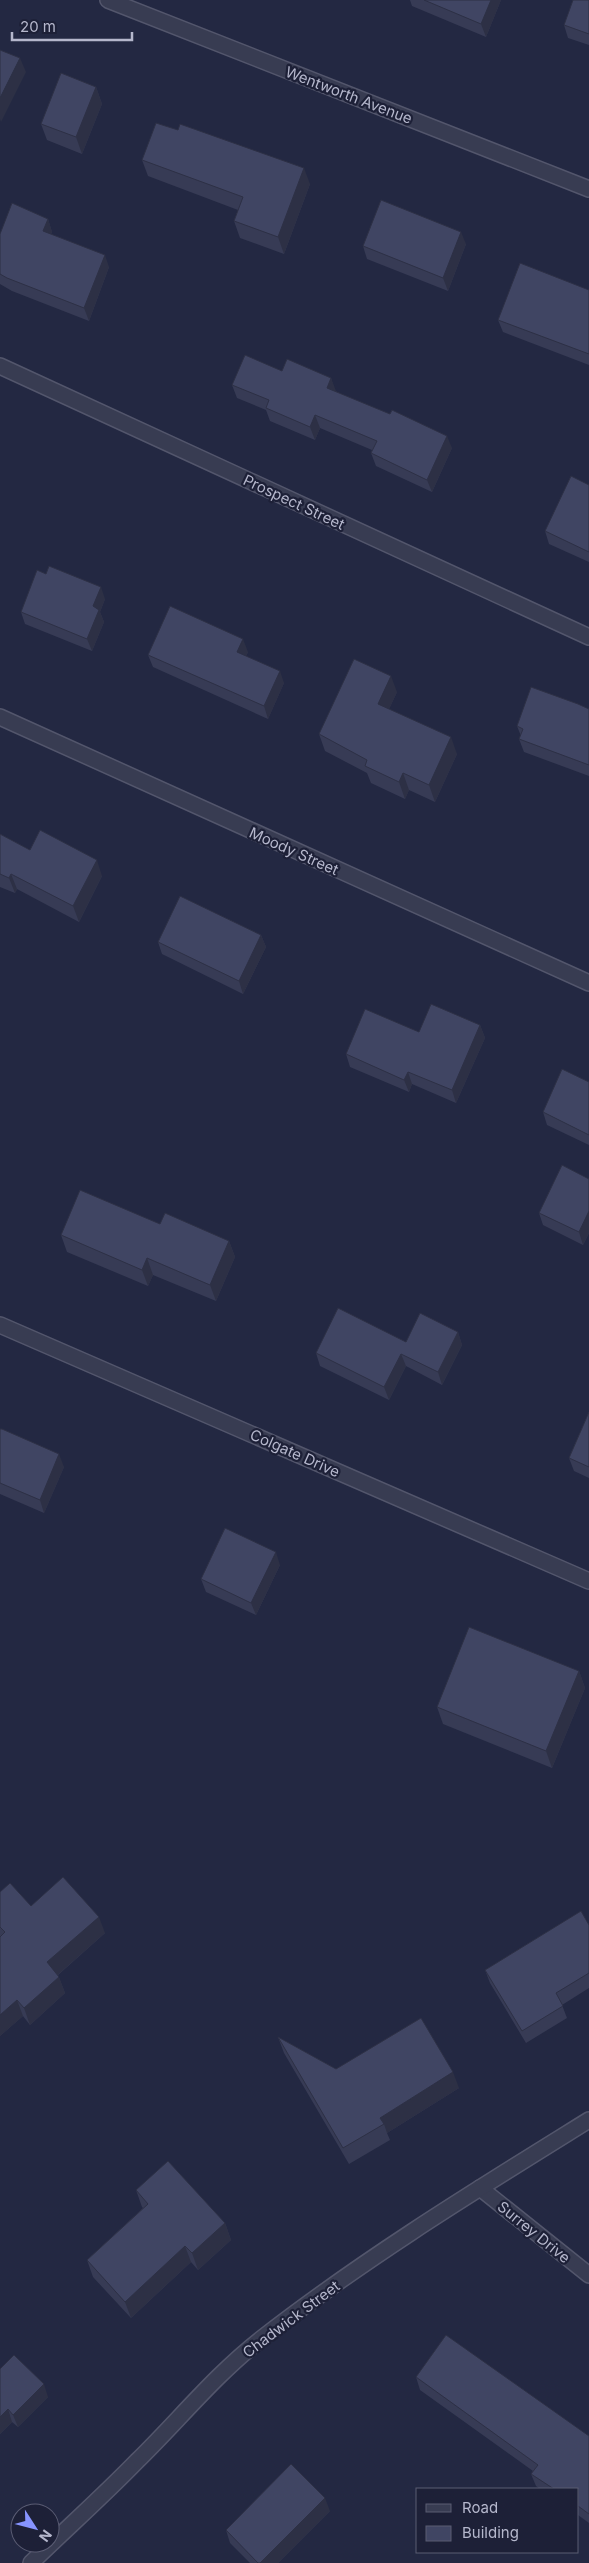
<svg xmlns="http://www.w3.org/2000/svg" width="589" height="2563" viewBox="0 0 589 2563" font-family="Inter,sans-serif">
<rect width="100%" height="100%" fill="#232842"/>
<g fill="none" stroke-linecap="round" stroke-linejoin="round">
<defs>
<g id="minor">
<polyline points="108,0 589,189"/>
<polyline points="0,366 589,637"/>
<polyline points="0,717 589,983"/>
<polyline points="0,1325 589,1581"/>
<polyline points="480,2188 589,2275"/>
<path d="M31,2563C66,2529 103,2496 137,2461C179,2420 215,2375 261,2339C365,2258 478,2189 589,2120"/>
</g>
</defs>
<use href="#minor" stroke="#53566c" stroke-width="18"/>
<use href="#minor" stroke="#383c52" stroke-width="15"/>
</g>
<g fill="#373b55">
<polygon points="410,0 501,0 486,37 412,6"/>
<polygon points="589,0 589,45 568,38 564,25"/>
<polygon points="96,87 102,104 82,154 47,140 41,124"/>
<polygon points="178,130 310,184 284,254 240,238 234,221 238,210 148,176 142,160"/>
<polygon points="48,219 52,232 51,234 109,267 89,321 12,291 0,284 0,234"/>
<polygon points="466,244 448,291 367,259 363,246"/>
<polygon points="589,290 589,365 503,332 498,320"/>
<polygon points="282,371 331,378 335,391 452,448 432,492 376,466 371,453 372,450 320,428 315,440 270,421 266,410 237,398 232,385"/>
<polygon points="589,485 589,562 549,544 545,531"/>
<polygon points="105,599 100,612 104,622 92,651 25,624 21,612"/>
<polygon points="248,652 246,656 284,683 268,719 153,667 148,655"/>
<polygon points="397,692 389,709 457,754 435,802 409,790 405,799 371,783 367,773 325,751 319,734"/>
<polygon points="589,709 589,776 524,752 519,739 521,736 517,726"/>
<polygon points="0,834 30,850 102,876 79,922 17,889 15,893 0,887"/>
<polygon points="261,935 266,947 243,994 162,954 158,942"/>
<polygon points="480,1025 485,1038 456,1103 412,1084 409,1092 350,1067 346,1054 419,1032"/>
<polygon points="589,1082 589,1145 547,1125 543,1112"/>
<polygon points="589,1179 589,1233 583,1245 543,1225 539,1213"/>
<polygon points="160,1224 229,1241 235,1257 216,1301 153,1275 148,1286 67,1252 61,1235"/>
<polygon points="458,1332 462,1345 442,1385 406,1366 389,1400 320,1366 316,1353 406,1342"/>
<polygon points="589,1412 589,1478 574,1471 569,1458"/>
<polygon points="0,1429 64,1467 44,1513 0,1494"/>
<polygon points="280,1565 256,1615 206,1592 201,1579"/>
<polygon points="579,1671 585,1688 552,1768 443,1724 437,1707"/>
<polygon points="0,1892 31,1906 105,1933 58,1975 65,1993 30,2025 23,2016 0,2036"/>
<polygon points="589,1925 589,1988 562,2005 567,2018 526,2043 490,1983 485,1970"/>
<polygon points="278,2037 336,2069 459,2088 387,2133 390,2140 349,2164 284,2053"/>
<polygon points="136,2190 225,2223 231,2240 198,2270 191,2262 131,2318 93,2277 87,2260 143,2208 142,2207"/>
<polygon points="0,2369 48,2397 18,2427 12,2422 0,2434"/>
<polygon points="416,2377 589,2436 589,2523 578,2515 578,2489 540,2489 536,2486 531,2474 533,2471 420,2390"/>
<polygon points="330,2511 278,2563 250,2563 230,2543 226,2530"/>
</g>
<g fill="#2d3045">
<polygon points="491,0 501,0 486,37 481,24"/>
<polygon points="20,58 26,72 1,122 0,119 0,98"/>
<polygon points="96,87 102,104 82,154 76,137"/>
<polygon points="304,168 310,184 284,254 278,237"/>
<polygon points="48,219 52,232 48,243 43,231"/>
<polygon points="461,232 466,244 448,291 443,278"/>
<polygon points="105,255 109,267 89,321 84,308"/>
<polygon points="331,378 336,391 332,401 327,388"/>
<polygon points="315,415 320,428 315,440 310,427"/>
<polygon points="447,436 452,448 432,492 427,480"/>
<polygon points="101,587 105,599 100,612 104,622 92,651 87,639 93,606"/>
<polygon points="243,639 248,652 242,665 237,652"/>
<polygon points="280,671 284,683 268,719 264,706"/>
<polygon points="391,676 397,692 384,720 378,704"/>
<polygon points="451,737 457,754 435,802 429,785"/>
<polygon points="403,773 409,790 405,799 399,782"/>
<polygon points="97,860 102,876 79,922 73,906"/>
<polygon points="11,874 17,889 15,893 9,878"/>
<polygon points="261,935 266,947 243,994 239,981"/>
<polygon points="480,1025 485,1038 456,1103 452,1090"/>
<polygon points="408,1072 412,1084 409,1092 404,1080"/>
<polygon points="589,1211 589,1233 583,1245 579,1232"/>
<polygon points="229,1241 235,1257 216,1301 210,1285"/>
<polygon points="147,1258 153,1275 148,1286 142,1270"/>
<polygon points="458,1332 462,1345 442,1385 438,1372"/>
<polygon points="401,1354 406,1366 389,1400 384,1387"/>
<polygon points="59,1454 64,1467 44,1513 40,1500"/>
<polygon points="276,1552 280,1565 256,1615 251,1603"/>
<polygon points="579,1671 585,1688 552,1768 546,1751"/>
<polygon points="99,1917 105,1933 53,1979 47,1962"/>
<polygon points="59,1977 65,1993 30,2025 24,2008"/>
<polygon points="17,2000 23,2016 0,2036 0,2015"/>
<polygon points="453,2072 459,2088 387,2133 384,2124 380,2118"/>
<polygon points="225,2223 231,2240 198,2270 192,2253"/>
<polygon points="185,2246 191,2262 131,2318 125,2302"/>
<polygon points="44,2384 48,2397 18,2427 13,2415"/>
<polygon points="8,2409 12,2422 0,2434 0,2417"/>
<polygon points="325,2498 330,2511 278,2563 260,2563"/>
</g>
<g fill="#404563" stroke="#2d3045">
<polygon points="424,0 491,0 481,24"/>
<polygon points="573,0 589,0 589,34 564,25"/>
<polygon points="0,50 20,58 0,98"/>
<polygon points="61,73 96,87 76,137 41,124"/>
<polygon points="156,123 178,130 180,124 304,168 278,237 234,221 243,197 142,160"/>
<polygon points="381,200 461,232 443,278 363,246"/>
<polygon points="12,203 48,219 43,231 105,255 84,308 7,278 0,274 0,234"/>
<polygon points="520,263 589,290 589,354 498,320"/>
<polygon points="245,355 282,371 287,359 331,378 327,388 390,414 392,410 447,436 427,480 371,453 377,441 315,415 310,427 266,408 269,400 232,385"/>
<polygon points="571,476 589,485 589,552 545,531"/>
<polygon points="49,566 101,587 93,606 99,610 87,639 21,612 37,570 46,574"/>
<polygon points="170,606 243,639 237,652 280,671 264,706 148,655"/>
<polygon points="354,659 391,676 378,704 451,737 429,785 403,773 399,782 365,766 367,760 319,734"/>
<polygon points="531,687 578,704 589,709 589,765 519,739 523,729 517,726"/>
<polygon points="40,830 97,860 73,906 11,874 9,878 0,874 0,834 30,850"/>
<polygon points="180,896 261,935 239,981 158,942"/>
<polygon points="431,1004 480,1025 452,1090 408,1072 404,1080 346,1054 365,1009 419,1032"/>
<polygon points="562,1069 589,1082 589,1135 543,1112"/>
<polygon points="562,1165 589,1179 589,1211 579,1232 539,1213"/>
<polygon points="80,1190 160,1224 165,1213 229,1241 210,1285 147,1258 142,1270 61,1235"/>
<polygon points="338,1308 406,1342 420,1313 458,1332 438,1372 401,1354 384,1387 316,1353"/>
<polygon points="589,1412 589,1467 569,1458"/>
<polygon points="0,1429 2,1429 59,1454 40,1500 0,1483"/>
<polygon points="225,1528 276,1552 251,1603 201,1579"/>
<polygon points="469,1627 579,1671 546,1751 437,1707"/>
<polygon points="63,1877 99,1917 47,1962 59,1977 24,2008 17,2000 0,2015 0,1937 5,1932 0,1927 0,1892 10,1883 31,1906"/>
<polygon points="581,1911 589,1925 589,1973 556,1993 563,2006 522,2031 485,1970"/>
<polygon points="421,2018 453,2072 380,2118 384,2124 343,2148 278,2037 336,2069"/>
<polygon points="168,2161 225,2223 192,2253 185,2246 125,2302 87,2260 148,2204 136,2190"/>
<polygon points="446,2335 589,2436 589,2514 578,2506 578,2489 554,2489 531,2474 538,2465 416,2377"/>
<polygon points="14,2355 44,2384 13,2415 8,2409 0,2417 0,2369"/>
<polygon points="291,2464 325,2498 260,2563 258,2563 226,2530"/>
</g>
<g text-anchor="middle" dominant-baseline="central" stroke-width="4.5" stroke-linejoin="round" paint-order="stroke">
<g font-size="15" fill="#b5b7cc" stroke="#1d2037">
<text transform="translate(349 95) rotate(21)">Wentworth Avenue</text>
<text transform="translate(294 502) rotate(25)">Prospect Street</text>
<text transform="translate(294 851) rotate(24)">Moody Street</text>
<text transform="translate(295 1453) rotate(24)">Colgate Drive</text>
<text transform="translate(534 2232) rotate(39)">Surrey Drive</text>
<text transform="translate(291 2319) rotate(-37)">Chadwick Street</text>
</g>
</g>
<rect x="416" y="2488" width="162" height="65" fill="#1d2037" stroke="#5a5c73"/>
<rect x="426" y="2504" width="25" height="8" fill="#383c52" stroke="#5a5c73"/>
<text x="462" y="2513" font-size="15" fill="#b5b7cc">Road</text>
<rect x="426" y="2526" width="25" height="15" fill="#404563" stroke="#5a5c73"/>
<text x="462" y="2538" font-size="15" fill="#b5b7cc">Building</text>
<g transform="translate(35 2528) rotate(126)"><circle r="24" fill="#1d2037" stroke="#5a5c73"/>
<path d="M0-4L9 19L0 12L-9 19Z" fill="#8794ff"/>
<text y="-8" font-size="14" font-weight="bold" text-anchor="middle" fill="#b5b7cc">N</text>
</g>
<path d="M12 32v8h120v-8" fill="none" stroke="#b5b7cc" stroke-width="2.5"/>
<text x="20" y="32" font-size="15" fill="#b5b7cc" stroke="#1d2037" stroke-width="4" paint-order="stroke">20 m</text>
</svg>
